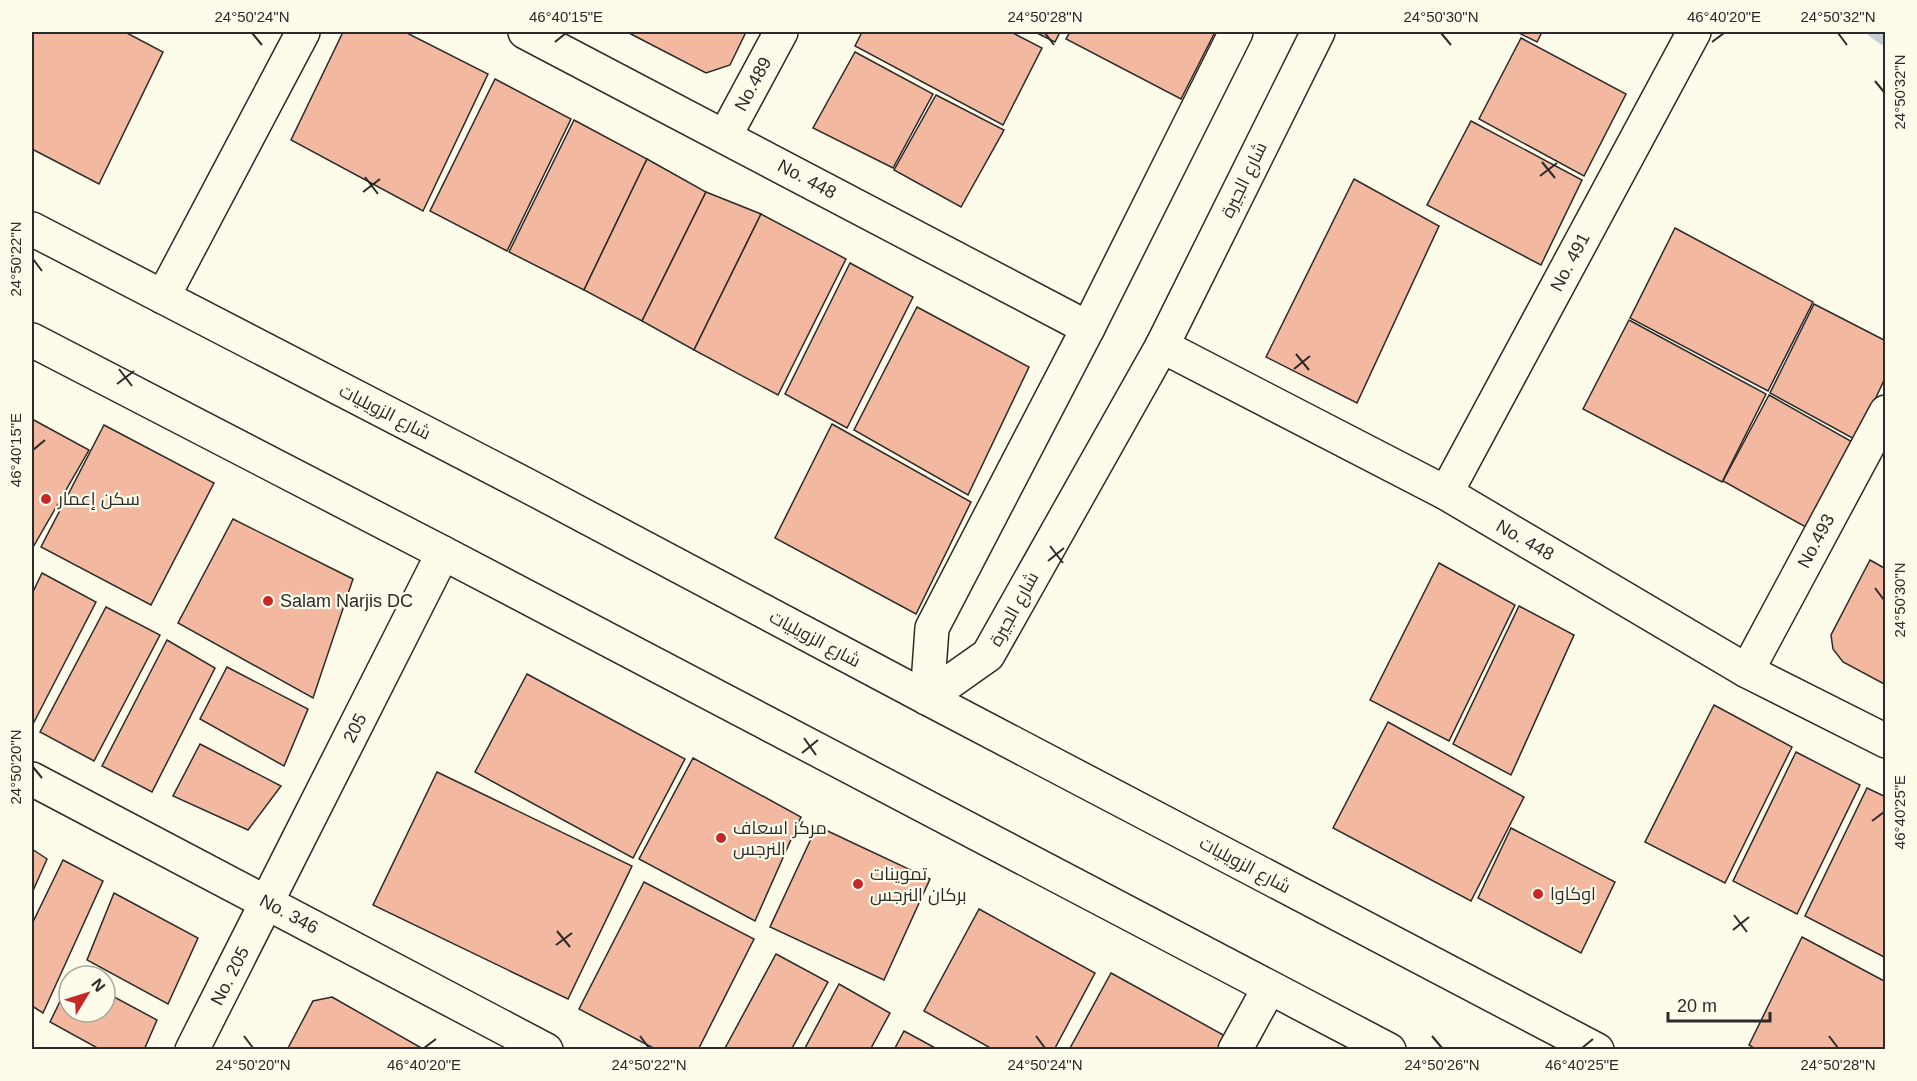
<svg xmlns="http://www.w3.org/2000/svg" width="1917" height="1081" viewBox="0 0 1917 1081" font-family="Helvetica,Cairo,sans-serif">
<rect width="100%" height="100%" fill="#fdfbea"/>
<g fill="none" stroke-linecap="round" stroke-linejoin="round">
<polyline stroke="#c7d0d0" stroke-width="10" points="1872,32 1886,42"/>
</g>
<g fill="#f2b8a0" stroke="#2b2b2b" stroke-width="1.5">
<polygon points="32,32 125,32 163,52 99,184 32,149"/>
<polygon points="343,32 405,32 488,74 423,211 291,140"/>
<polygon points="627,32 746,32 730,65 706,73"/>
<polygon points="862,32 1011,32 1042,48 1003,125 855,46"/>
<polygon points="1035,32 1060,32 1055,42"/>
<polygon points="1070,32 1215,32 1181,99 1066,39"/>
<polygon points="1517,32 1542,32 1537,42"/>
<polygon points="1521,38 1626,94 1584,176 1479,119"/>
<polygon points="855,52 933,94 893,168 813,128"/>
<polygon points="495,79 571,119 507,251 430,211"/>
<polygon points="936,95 1004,130 961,207 894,170"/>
<polygon points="574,120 647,159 584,290 509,252"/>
<polygon points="1471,121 1582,180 1541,265 1427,205"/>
<polygon points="647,159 706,192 642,321 584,290"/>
<polygon points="1354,179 1439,226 1357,403 1266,357"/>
<polygon points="706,192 761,214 694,350 642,321"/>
<polygon points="761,214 846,259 778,395 694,350"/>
<polygon points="1675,228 1813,302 1768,391 1630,318"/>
<polygon points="850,263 913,297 847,428 785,394"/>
<polygon points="1814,304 1886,341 1886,376 1856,440 1770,393"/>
<polygon points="917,307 1029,367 968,495 854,430"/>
<polygon points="1629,320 1766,394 1722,482 1583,409"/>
<polygon points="1769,395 1856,444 1813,531 1723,481"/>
<polygon points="32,419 89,450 32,549"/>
<polygon points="832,424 971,502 916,614 775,538"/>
<polygon points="104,425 214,483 151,605 41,547"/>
<polygon points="233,519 353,579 313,698 178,623"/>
<polygon points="1870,560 1886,569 1886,685 1843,662 1833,649 1831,635"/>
<polygon points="1439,563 1515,605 1449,741 1370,700"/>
<polygon points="42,573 96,602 32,726 32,594"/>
<polygon points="1519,606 1574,635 1511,775 1453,744"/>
<polygon points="106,607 160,635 94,761 40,732"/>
<polygon points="167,640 215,668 152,792 102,766"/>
<polygon points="227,667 308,709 284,766 200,719"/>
<polygon points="527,674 685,759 633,858 475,772"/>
<polygon points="1714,705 1792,747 1725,883 1645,842"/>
<polygon points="1388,722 1524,797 1471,901 1333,828"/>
<polygon points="200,744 281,786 248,830 173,796"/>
<polygon points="1796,752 1860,785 1797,914 1733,881"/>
<polygon points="693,758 801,817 755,921 639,859"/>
<polygon points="437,772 632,866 568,999 373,905"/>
<polygon points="1867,788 1886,797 1886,958 1805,916"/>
<polygon points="817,826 930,879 884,980 770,927"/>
<polygon points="1511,828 1615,882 1581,953 1478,898"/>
<polygon points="32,849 47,859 32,893"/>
<polygon points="63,860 103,881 43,1013 32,1006 32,924"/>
<polygon points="644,882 754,939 698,1050 657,1050 579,1009"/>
<polygon points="114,893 198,938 168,1004 87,960"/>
<polygon points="979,909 1095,973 1054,1050 994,1050 924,1011"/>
<polygon points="1802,937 1886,982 1886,1050 1757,1050 1749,1045"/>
<polygon points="776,954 828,982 791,1050 724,1050"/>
<polygon points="1111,973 1227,1037 1220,1050 1069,1050"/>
<polygon points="69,983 69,1012 105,1012 105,992 157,1020 144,1050 101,1050 50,1022"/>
<polygon points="839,984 890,1013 870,1050 804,1050"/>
<polygon points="332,997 425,1050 287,1050 313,1001"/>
<polygon points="904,1031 939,1050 894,1050"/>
</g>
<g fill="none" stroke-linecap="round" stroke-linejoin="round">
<defs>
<g id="minor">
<polyline points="525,32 1088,328"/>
<polyline points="725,136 781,32"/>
<polyline points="32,229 528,486 927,698 1597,1050"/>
<polyline points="163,297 303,32"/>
<polyline points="32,340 443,553 1389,1050"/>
<polyline points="1162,346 1446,493 1747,671 1886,741"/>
<polyline points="1446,493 1694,32"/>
<polyline points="1747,671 1886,412"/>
<polyline points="927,698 988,655 1162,346 1318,32"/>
<polyline points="927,698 932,628 1088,328 1236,32"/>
<polyline points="32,779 546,1050"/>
<polyline points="192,1050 443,553"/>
<polyline points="1235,1050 1269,988"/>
</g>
</defs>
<use href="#minor" stroke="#2b2b2b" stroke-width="36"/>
<use href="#minor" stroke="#fdfbea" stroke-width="33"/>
</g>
<path fill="none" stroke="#2b2b2b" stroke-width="2" d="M252,33L262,45M1045,33L1054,45M1441,33L1451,45M1838,33L1847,45M555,42L566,33M1712,42L1724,33M1875,81L1884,92M1542,162L1555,178M1540,176L1557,163M365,177L378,194M363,192L380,179M33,259L42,271M1296,354L1309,370M119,369L132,386M1294,369L1310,356M117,384L134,371M33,450L45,440M1050,546L1063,563M1048,561L1064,548M1875,588L1884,600M804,738L816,755M802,753L818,740M33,767L42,778M1872,821L1884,812M1734,915L1747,932M1733,930L1749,917M557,931L570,947M556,945L572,933M244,1036L253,1048M640,1036L649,1048M1036,1036L1045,1048M1432,1036L1442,1048M1829,1036L1838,1048M424,1048L436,1039M1582,1048L1593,1039"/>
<g fill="#c62828" stroke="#fdfbea" stroke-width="2">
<circle cx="46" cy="499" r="6"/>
<circle cx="268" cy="601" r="6"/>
<circle cx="721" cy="838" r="6"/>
<circle cx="858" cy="884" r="6"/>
<circle cx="1538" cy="894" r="6"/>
</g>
<g text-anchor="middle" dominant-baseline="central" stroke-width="4.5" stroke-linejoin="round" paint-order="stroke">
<g font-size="18" fill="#2b2b2b" stroke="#fdfbea">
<text transform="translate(753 84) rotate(-62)">No.489</text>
<text transform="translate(807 179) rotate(28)">No. 448</text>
<text transform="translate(1244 180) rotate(-64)">شارع الجيرة</text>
<text transform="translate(1570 262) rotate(-62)">No. 491</text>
<text transform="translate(385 412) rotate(27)">شارع الزويليات</text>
<text transform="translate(1525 540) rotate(30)">No. 448</text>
<text transform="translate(1816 541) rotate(-62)">No.493</text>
<text transform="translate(1014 609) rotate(-61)">شارع الجيرة</text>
<text transform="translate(815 639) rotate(28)">شارع الزويليات</text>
<text transform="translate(355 728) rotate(-63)">205</text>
<text transform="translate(1245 865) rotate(28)">شارع الزويليات</text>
<text transform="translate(289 914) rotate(28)">No. 346</text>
<text transform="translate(230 976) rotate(-63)">No. 205</text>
</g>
<g font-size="18" fill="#2b2b2b" stroke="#fdfbea" text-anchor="start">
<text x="58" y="499">سكن إعمار</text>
<text x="280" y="601">Salam Narjis DC</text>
<text x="733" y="828">مركز اسعاف<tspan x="733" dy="21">النرجس</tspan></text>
<text x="870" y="874">تموينات<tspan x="870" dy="21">بركان النرجس</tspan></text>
<text x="1550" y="894">اوكاوا</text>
</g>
</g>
<rect width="1917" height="1081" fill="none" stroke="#fdfbea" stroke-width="66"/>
<g transform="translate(87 994) rotate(52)"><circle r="28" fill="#fdfbea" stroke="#a9a89e" stroke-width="1.5"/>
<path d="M0-4.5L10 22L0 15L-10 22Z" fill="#c62828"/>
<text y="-9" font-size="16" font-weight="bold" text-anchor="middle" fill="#2b2b2b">N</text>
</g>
<path d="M1668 1012v9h102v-9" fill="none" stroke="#2b2b2b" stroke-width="3"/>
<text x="1677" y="1012" font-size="18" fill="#2b2b2b" stroke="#fdfbea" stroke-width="4.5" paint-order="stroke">20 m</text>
<rect x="33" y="33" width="1851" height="1015" fill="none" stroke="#2b2b2b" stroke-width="2"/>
<g font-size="15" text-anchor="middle" fill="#2b2b2b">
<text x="252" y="22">24°50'24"N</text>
<text x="566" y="22">46°40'15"E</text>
<text x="1045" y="22">24°50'28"N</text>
<text x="1441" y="22">24°50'30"N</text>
<text x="1724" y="22">46°40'20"E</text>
<text x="1838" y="22">24°50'32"N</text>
<text transform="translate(1900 92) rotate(-90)" y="5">24°50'32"N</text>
<text transform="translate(16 259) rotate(-90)" y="5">24°50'22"N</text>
<text transform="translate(16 450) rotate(-90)" y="5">46°40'15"E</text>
<text transform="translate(1900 600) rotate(-90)" y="5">24°50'30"N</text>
<text transform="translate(16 767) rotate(-90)" y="5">24°50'20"N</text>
<text transform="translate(1900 812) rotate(-90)" y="5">46°40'25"E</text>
<text x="253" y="1070">24°50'20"N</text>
<text x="424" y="1070">46°40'20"E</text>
<text x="649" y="1070">24°50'22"N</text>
<text x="1045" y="1070">24°50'24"N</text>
<text x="1442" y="1070">24°50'26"N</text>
<text x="1582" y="1070">46°40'25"E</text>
<text x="1838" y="1070">24°50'28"N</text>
</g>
</svg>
